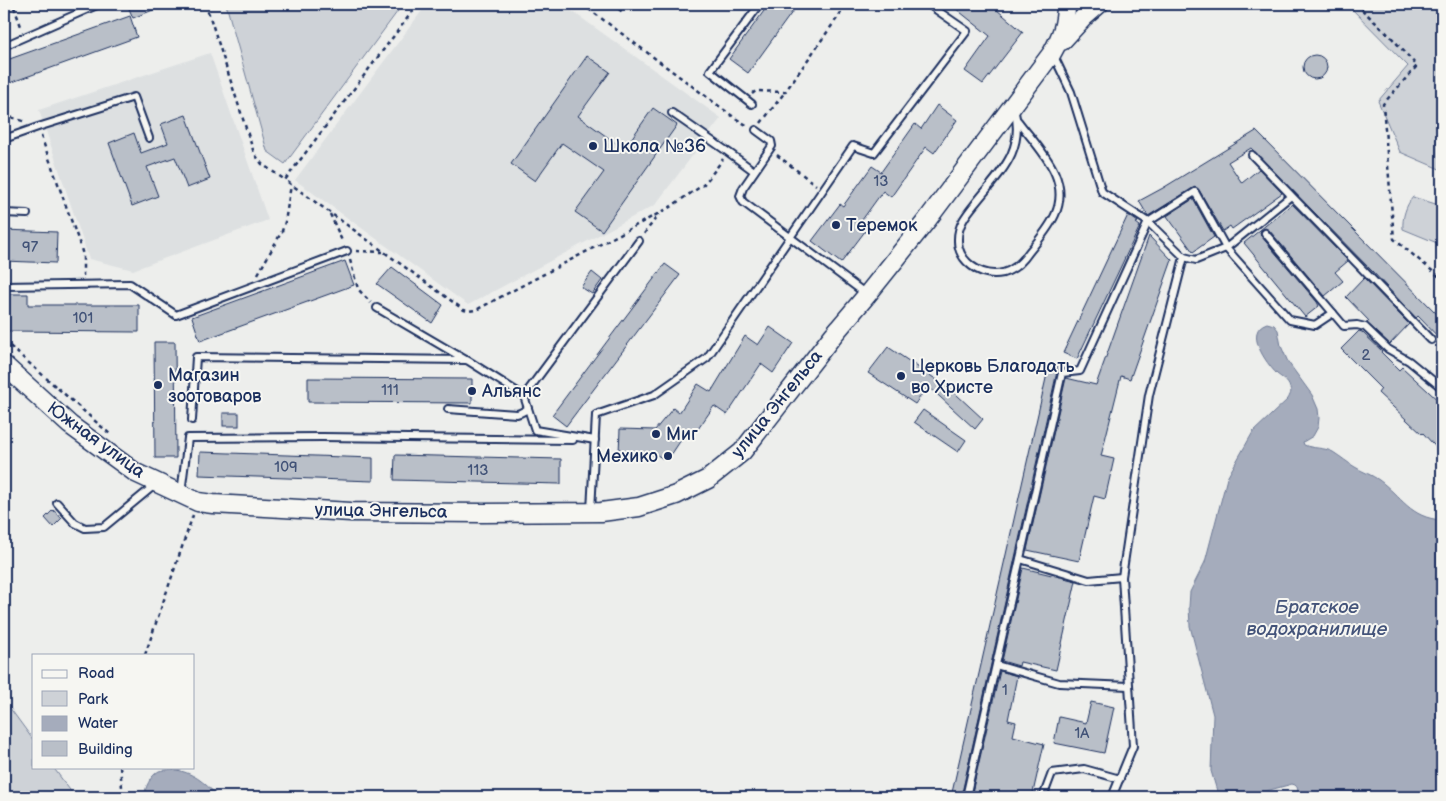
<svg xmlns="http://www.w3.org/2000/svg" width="1446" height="801" viewBox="0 0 1446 801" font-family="'Balsamiq Sans',sans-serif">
<rect width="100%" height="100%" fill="#edeeec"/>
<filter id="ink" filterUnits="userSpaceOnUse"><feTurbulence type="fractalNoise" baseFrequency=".02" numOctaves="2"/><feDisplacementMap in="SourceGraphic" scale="10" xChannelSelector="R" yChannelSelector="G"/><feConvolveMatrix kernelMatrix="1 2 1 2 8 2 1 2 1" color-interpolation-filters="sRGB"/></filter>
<g filter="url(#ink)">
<g fill="#dde0e1">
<polygon points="427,4 562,4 721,118 655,205 468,305 295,180"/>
<polygon points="210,53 268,220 133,270 89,259 39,110"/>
</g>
<g fill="#ced2d7" stroke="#74809a">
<polygon points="226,4 403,4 285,164 267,151"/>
<polygon points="1347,4 1442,4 1442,170 1400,152 1378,101 1408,66"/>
<path d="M1413,197L1442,206V245L1403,229C1402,218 1406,205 1413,197Z"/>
<polygon points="4,700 34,741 34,767 53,767 75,797 4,797"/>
</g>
<g fill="#a5acbc" stroke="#6e7a96">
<path d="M1267,323L1274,325L1278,330L1281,346L1288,362L1312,395L1318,409L1319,418L1318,427L1313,436L1303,442L1304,445C1313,449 1324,447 1333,452C1341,457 1348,463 1355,467C1363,472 1372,475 1379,480C1402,497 1410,518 1442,520V797H1295C1298,793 1299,788 1295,785L1292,784L1244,797H1225L1217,791L1211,771L1213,715L1190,626L1189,607L1190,592L1205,562L1227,478L1253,432L1288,399C1290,395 1292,392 1290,388C1288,381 1282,378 1277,374C1266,363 1243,331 1267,323Z"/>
<path d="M172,769C195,773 202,781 219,797H144C145,788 150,776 159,771C162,770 168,770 172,769Z"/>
</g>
<g fill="#b9bfc8" stroke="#1b2f5e">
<polygon points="127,4 168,4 133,18"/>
<polygon points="769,4 798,4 748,73 729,59"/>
<polygon points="950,4 990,4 1023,32 983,84 965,71 990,36"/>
<polygon points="130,16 137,37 4,85 4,61"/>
<circle cx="1315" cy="67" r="12"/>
<polygon points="587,56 610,72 578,116 624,149 653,108 677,125 602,231 575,212 604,172 562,143 535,181 511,164"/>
<polygon points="937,105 957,120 934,153 926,147 891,197 883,191 862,220 869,226 841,263 812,241 840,204 843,206 872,166 881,172 915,124 921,129"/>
<polygon points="186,115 210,179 187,188 175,157 147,167 158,196 132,206 109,143 134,133 141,153 168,143 161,124"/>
<polygon points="1256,131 1442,319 1442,341 1418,316 1416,318 1372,271 1251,148 1228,162 1242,183 1259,169 1282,193 1232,229 1230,226 1223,231 1199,190 1195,187 1148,216 1139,201 1163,188"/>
<polygon points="1193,199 1214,237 1193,252 1167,216"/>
<polygon points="1292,204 1348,261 1335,272 1343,281 1325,296 1269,230 1265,228 1261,230 1260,233 1261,236 1317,302 1319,306 1305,317 1244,243"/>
<polygon points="1128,215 1138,222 1136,223 1140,226 1077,359 1063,353"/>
<polygon points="4,230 57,232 56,263 4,261"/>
<polygon points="1149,236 1172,260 1130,379 1121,376 1101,456 1114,459 1105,499 1094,496 1079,561 1027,550 1066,378 1096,385"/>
<polygon points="345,261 354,285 200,341 192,317"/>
<polygon points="665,264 680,275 566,426 552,415"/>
<polygon points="392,267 443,305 432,323 377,284"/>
<polygon points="592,272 602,280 592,294 581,287"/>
<polygon points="1364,278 1409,324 1390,344 1367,323 1369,321 1346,297"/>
<polygon points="4,294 28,294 28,305 139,305 139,332 4,331"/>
<polygon points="770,327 793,343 773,373 761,364 727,415 714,406 698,429 683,437 667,461 657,455 619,453 620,429 655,430 673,408 679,413 698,384 711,392 745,336 758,345"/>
<polygon points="1359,331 1362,332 1382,351 1381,352 1399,370 1402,367 1442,404 1442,454 1423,433 1422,434 1378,393 1381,389 1341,349"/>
<polygon points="154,342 175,342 176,458 155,458"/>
<polygon points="888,347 943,384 944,383 983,419 975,429 928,386 915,404 868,373"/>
<polygon points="1049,365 1058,367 1056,376 961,797 951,797"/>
<polygon points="308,378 472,379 472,403 308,402"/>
<polygon points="923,410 966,440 958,452 914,422"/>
<rect x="223" y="413" width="16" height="13"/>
<polygon points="200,452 373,458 373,481 199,475"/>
<polygon points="395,455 561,459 561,484 394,480"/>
<polygon points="53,510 62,518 53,527 45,518"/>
<polygon points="1023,568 1076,581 1056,670 1020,662 1019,666 1002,661"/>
<polygon points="1000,671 1017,676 1008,720 1016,722 1013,736 1044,744 1032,797 971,797"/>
<polygon points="1091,702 1114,707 1104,753 1054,743 1059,717 1086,723"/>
</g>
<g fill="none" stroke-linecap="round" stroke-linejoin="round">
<defs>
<g id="lane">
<polyline points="4,46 97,5 97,4"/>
<polyline points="1053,54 1071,92 1102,192 1148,222 1184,257 1149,395 1122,577 1133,746 1112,797"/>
<polyline points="752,104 710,71 760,4"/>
<path d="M1014,108C1026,152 999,173 974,205C966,215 958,225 958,239C957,261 981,278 1003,273C1014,270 1023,261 1029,252C1039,240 1049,228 1055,215C1072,178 1038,148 1018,121"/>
<polyline points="672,113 728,152 754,171"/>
<polyline points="756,130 771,141 772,146 743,188 740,196 743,202 866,294"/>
<polyline points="4,139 38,127 134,97 149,138"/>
<polyline points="1252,155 1431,340"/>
<polyline points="4,213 27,214"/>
<polyline points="1184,257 1196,260 1226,248 1291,196"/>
<polyline points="4,286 130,284 176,315 347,251"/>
<polyline points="377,308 466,360"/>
<polyline points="1333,313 1344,326 1357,325 1365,327 1388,349 1409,361 1442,388"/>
<polyline points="524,396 639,241"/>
<polyline points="448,409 517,414 520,413 528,409"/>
<polyline points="192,420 196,357 467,360 524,396 535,430 595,440"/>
<polyline points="181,493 188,438 322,437 573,440"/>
<polyline points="57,503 75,523 85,528 104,527 156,484"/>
<polyline points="591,511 596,415 654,395 707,358 853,146 874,153 967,31 928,4"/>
<polyline points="1020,559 1089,580 1122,577"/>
<polyline points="996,665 1059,683 1129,686"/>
<polyline points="966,797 1062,373 1080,371 1148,222 1195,192 1226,248 1290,320 1315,325 1333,313 1265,233"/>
<polyline points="1043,797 1052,773 1084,769 1120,779"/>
</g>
<g id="secondary">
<polyline points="1062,41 1084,17 1099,4"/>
<path d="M4,365L70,425L136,473L198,502L213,504L351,512L483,513L601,512L639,507L676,495L708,479L742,452L834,334L867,295L927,220L1052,53C1062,35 1066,24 1066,4"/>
</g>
</defs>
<use href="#lane" stroke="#1b2f5e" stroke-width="10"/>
<use href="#secondary" stroke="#1b2f5e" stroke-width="21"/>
<g stroke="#1b2f5e" stroke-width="2.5" stroke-dasharray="4 4" stroke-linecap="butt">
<polyline points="7,4 14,7 16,4"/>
<polyline points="204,4 209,14 254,153 262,164 285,180"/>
<polyline points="418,4 285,180 464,310 469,311 476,310 667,209 703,185 709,178 723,159"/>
<polyline points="582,4 735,118 748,126"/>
<polyline points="612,4 624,13"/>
<polyline points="1356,4 1392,38 1417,66 1383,104 1394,239 1442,279"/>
<polyline points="14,7 22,29"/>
<polyline points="752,94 756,91 785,92 847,4"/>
<polyline points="4,115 26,122"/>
<polyline points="761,123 785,92"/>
<polyline points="41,136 80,245 83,255 83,276"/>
<polyline points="777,155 816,185"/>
<polyline points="330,214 343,243"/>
<polyline points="644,234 659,214"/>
<polyline points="356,251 383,252"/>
<polyline points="350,260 358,289 371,303"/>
<polyline points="258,274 282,231 285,222 291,185"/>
<polyline points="4,341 111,435"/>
<polyline points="145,655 193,515"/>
<polyline points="120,767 123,797"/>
</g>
<use href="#lane" stroke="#f6f6f2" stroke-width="6"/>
<use href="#secondary" stroke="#f6f6f2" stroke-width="18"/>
</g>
</g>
<g fill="#1b2f5e" stroke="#f6f6f2" stroke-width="2">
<circle cx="593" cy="146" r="5"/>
<circle cx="836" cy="225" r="5"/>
<circle cx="901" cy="376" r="5"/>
<circle cx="158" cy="385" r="5"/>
<circle cx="472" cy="391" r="5"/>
<circle cx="656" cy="434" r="5"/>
<circle cx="668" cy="456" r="5"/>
</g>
<g text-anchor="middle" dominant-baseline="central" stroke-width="4" stroke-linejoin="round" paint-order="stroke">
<g font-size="15" fill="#425378">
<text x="881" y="181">13</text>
<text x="30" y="247">97</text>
<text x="83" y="318">101</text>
<text x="1366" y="355">2</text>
<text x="390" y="390">111</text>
<text x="286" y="467">109</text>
<text x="478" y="470">113</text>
<text x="1005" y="690">1</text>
<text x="1082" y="733">1А</text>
</g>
<g font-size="18" fill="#1b2f5e" stroke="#f6f6f2" text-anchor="start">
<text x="603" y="146">Школа №36</text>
<text x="846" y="225">Теремок</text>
<text x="911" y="366">Церковь Благодать<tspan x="911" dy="21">во Христе</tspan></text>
<text x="168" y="375">Магазин<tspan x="168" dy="21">зоотоваров</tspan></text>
<text x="482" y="391">Альянс</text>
<text x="666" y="434">Миг</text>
<text x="658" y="456" text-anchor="end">Мехико</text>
</g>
<g font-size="18" fill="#1b2f5e" stroke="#f6f6f2">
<text transform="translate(777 404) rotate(-51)">улица Энгельса</text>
<text transform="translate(96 440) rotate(36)">Южная улица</text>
<text transform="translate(381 511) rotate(1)">улица Энгельса</text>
</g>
<g font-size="19" font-style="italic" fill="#44547a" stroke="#f6f6f2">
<text x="1317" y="607">Братское<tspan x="1317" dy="22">водохранилище</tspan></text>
</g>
</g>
<rect width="1446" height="801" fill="none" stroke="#f6f6f2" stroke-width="20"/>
<rect x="10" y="10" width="1426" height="781" fill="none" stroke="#1b2f5e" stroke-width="2" filter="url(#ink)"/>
<rect x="32" y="654" width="162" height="115" fill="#f6f6f2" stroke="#9ea6b7"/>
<rect x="42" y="670" width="25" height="8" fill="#f6f6f2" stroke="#9ea6b7"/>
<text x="78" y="678" font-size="15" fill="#1b2f5e">Road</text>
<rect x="42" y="691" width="25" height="15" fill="#ced2d7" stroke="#9ea6b7"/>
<text x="78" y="704" font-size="15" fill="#1b2f5e">Park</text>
<rect x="42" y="716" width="25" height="15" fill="#a5acbc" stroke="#9ea6b7"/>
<text x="78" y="728" font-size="15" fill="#1b2f5e">Water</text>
<rect x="42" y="741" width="25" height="15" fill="#b9bfc8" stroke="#9ea6b7"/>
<text x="78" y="754" font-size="15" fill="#1b2f5e">Building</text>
</svg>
